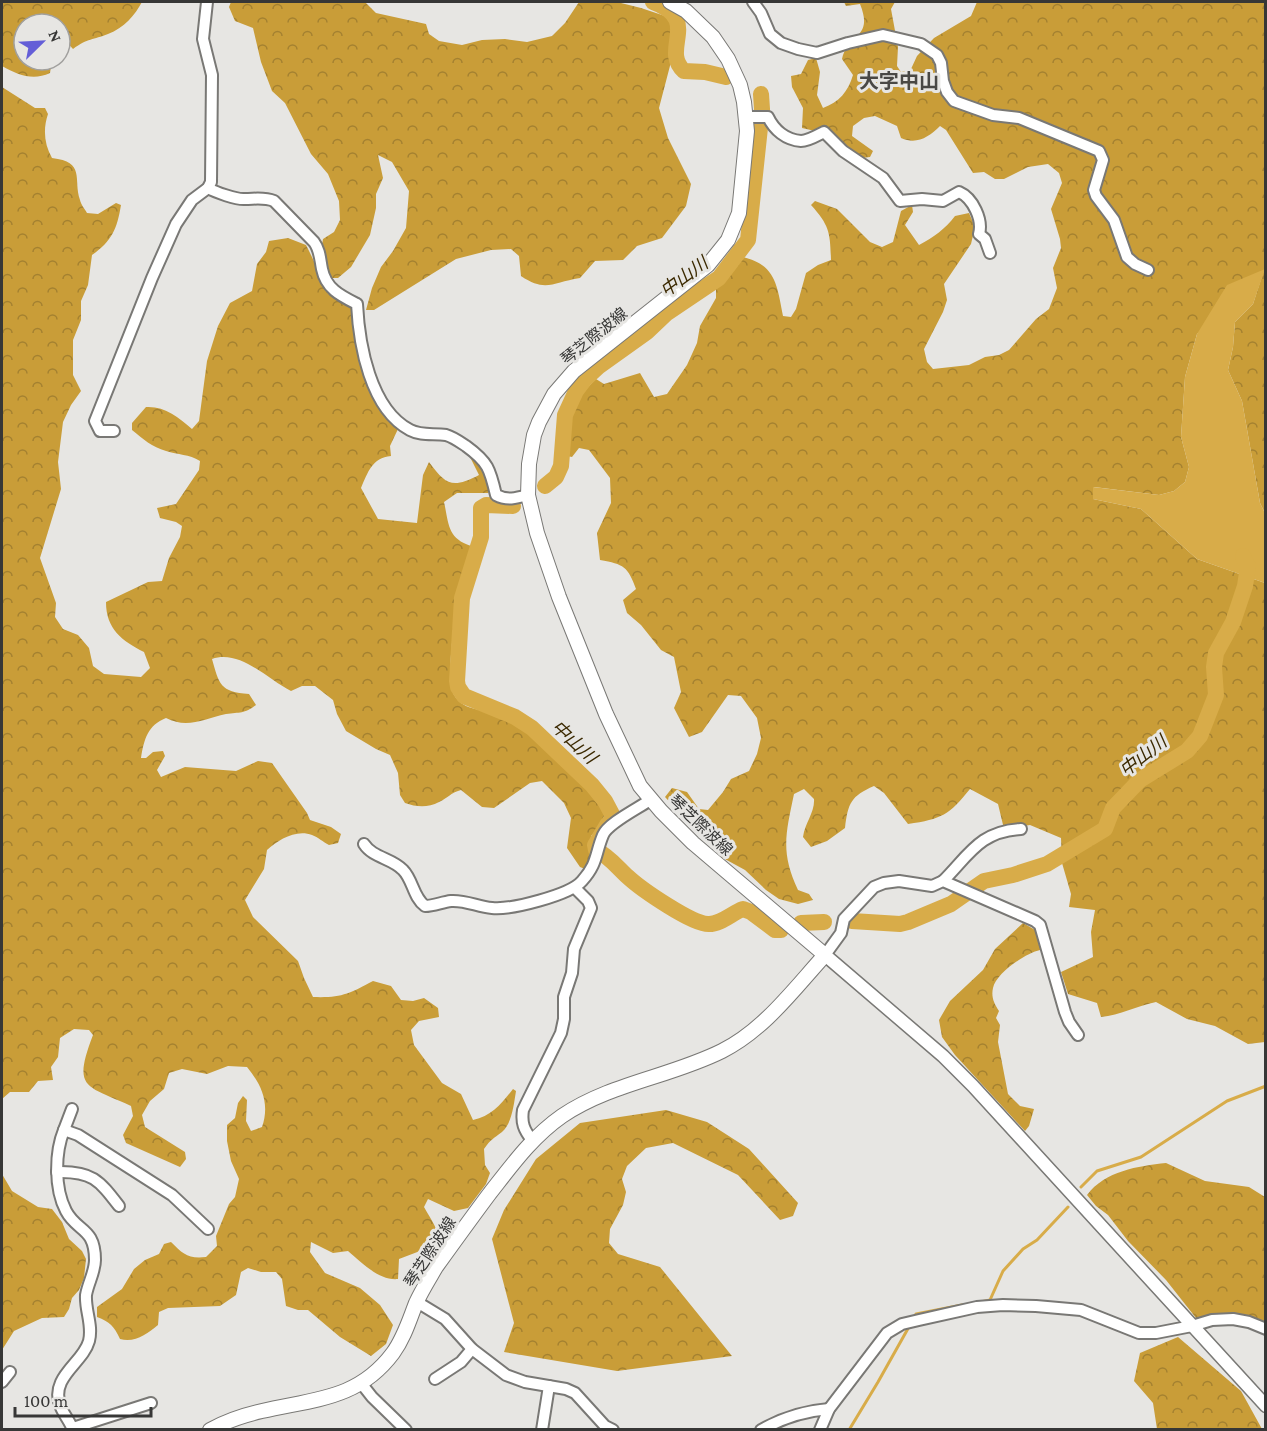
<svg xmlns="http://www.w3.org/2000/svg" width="1267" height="1431" viewBox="0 0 1267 1431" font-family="'Crimson Pro','Noto Sans JP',serif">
<defs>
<pattern id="forest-crowns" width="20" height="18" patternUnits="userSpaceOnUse" patternTransform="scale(1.5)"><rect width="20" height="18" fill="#c99d38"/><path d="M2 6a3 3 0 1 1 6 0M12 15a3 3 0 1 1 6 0" fill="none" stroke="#a48130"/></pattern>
</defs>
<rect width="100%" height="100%" fill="#e7e6e3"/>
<g fill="url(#forest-crowns)">
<path d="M2,2H142C135,15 124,28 108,34C93,40 88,38 73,49L63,38L60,39V24H24V60H52L50,73C33,81 18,75 2,66Z"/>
<path d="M231,2H365L376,13L426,24L429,34L439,41L462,45L482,40L505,39L527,42L552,36L565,23L579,2H617L641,8L665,16L673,26L671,62L659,108L668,138L691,184L686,206L662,238L637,246L623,260L595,261L580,278C553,282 546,293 521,276L519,256L511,249L491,250L456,259L374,310H366L372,288L381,267L393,251L406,228L409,191L392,162L378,155L383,178L376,194V208L370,235L351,267L338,278H329L322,245L323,239L334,232L340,220L339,201L328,174L311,154L285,103L272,91L261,62L253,28L235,21L229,7Z"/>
<path d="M844,2H895L891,9L898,47L897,66L901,72L911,69L917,56L934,38L971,16L977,2H1265V513L1260,503L1242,401L1228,370L1233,347L1235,322L1253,304L1264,270L1197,334L1185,377L1181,437L1189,467L1185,482L1174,491L1159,495L1094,487L1093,499L1141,509L1197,559L1265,583V1042L1248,1044L1215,1026L1187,1019L1156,1002C1137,1006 1120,1015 1101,1017L1097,1003L1068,994L1061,972L1093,957L1091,932L1095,910L1069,907L1071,894L1062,863L1061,838L1030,825L1004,829L998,804L970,789C949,815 942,819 908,824L884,793L874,786C851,796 848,803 845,828L827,841L811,847L803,837C805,823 815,812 814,799L804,789L794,794C786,833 780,852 798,890L809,894L813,900L798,904L779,899L766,890L745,870L723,858L665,797L672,788L687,792L699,809L708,810L723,792L731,779L749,771L757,754L761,738L757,718L741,696L728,695L702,732L689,737L674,708L681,692L674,657L661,650L641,625L627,613L623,600L636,589C628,567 624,564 600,560L597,533L611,503L610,478L589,450L579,448L572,457L567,456C569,419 569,405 596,379L604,384L640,373L654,397L667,394L687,365L697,343L700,326L716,298V288L728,277L742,257C776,264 777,286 783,316L791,317L796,309L806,273L818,265L831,260C830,233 830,226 811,205L815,201L837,209L870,242L882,247L893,242L901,211L912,205L913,212L905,225L919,245C934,237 945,229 955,216L969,213L975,227L971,244L944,284L947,300L943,312L924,349L927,362L933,369L969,365L985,357L999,355L1009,350L1036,319L1049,309L1057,288L1053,268L1061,248L1060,239L1051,209L1062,183L1059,173L1048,164L1028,167L1004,179H995L984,172L973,173L946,130L940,126C929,137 917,145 901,138L897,126L875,116L864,118L853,126L852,136L873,151L870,157L862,158L826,129L815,131L802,128L803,108L792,87L791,76L801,74L808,60L816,58L820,72L817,95L823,108C839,102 848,92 853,75L842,59C848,33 874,39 860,4L846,6Z"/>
<path d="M2,87L35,108H45L48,114C43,129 44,144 52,158C86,162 73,179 80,200C81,205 85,209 87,213L98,214L116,203L121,205C117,229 112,241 92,255L88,285L81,301V320L73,340V375L81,391L71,405L63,422L58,462L61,489L40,558L56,603L55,617L63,629L78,635L89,648L93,666L104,674L141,677L150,668L144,652C122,641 106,629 106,602L148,582L162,581L169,558L180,537L182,526L176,522L160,518L157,508L176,504L199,470L200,461C189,454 178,455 166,451C152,447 143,439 132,430V423L146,407C165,406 178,417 192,429L199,421L207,361L218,326L230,303L252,291L257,264L266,252L269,241L288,238L306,245C323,277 319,288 353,308L384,409L398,429L390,446L391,456C372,458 368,472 361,488L378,519L417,523L423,475L429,462C446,485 452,489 479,475L470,457L473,446L490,462L496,484L488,493H457L444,502C449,524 447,538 471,546C471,564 464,573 460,590C455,608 448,668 451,686C456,711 479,708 498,715C503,718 509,721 514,724C549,741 581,782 605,813L601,825L591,836V859L585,869L580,867L567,848L571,818L564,803L542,781L530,783L494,808L482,807L461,790C450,793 448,798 439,802C428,808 416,807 405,803L400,795L398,773L390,755L376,749L346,731L337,714L333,700L315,686H302L291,691C267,679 240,649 212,659C219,684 220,692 249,694L256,705C244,714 240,712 226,714C204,719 187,729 166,718C148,725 144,739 141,758H146L153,752L163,751L165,756L157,770L161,777L185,767L236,771L258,761L272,763L307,813L310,820L331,827L341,834L338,843L329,845C323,842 318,837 312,835C296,829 278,840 267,850L264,869L245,900L253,917L298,961L304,978L313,997C341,998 349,994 373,981L391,986L401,1000L413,1001L424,998L438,1008L439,1017L419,1021L411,1030L414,1045L442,1083L461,1094L473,1120C492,1116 502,1103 513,1089L516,1091C514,1103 512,1124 502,1132C493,1139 491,1139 484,1149L485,1165L490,1173L486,1184L468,1208L454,1211L428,1199L424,1207C437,1230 444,1235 432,1261L420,1251L399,1259L398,1279C379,1281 361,1262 348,1251L333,1253L311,1242L310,1252L325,1273L360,1288L380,1305L393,1325L386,1344L371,1356L340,1337L308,1310H298L286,1306L282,1279L276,1272H261L248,1268L241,1272L236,1295L220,1306L168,1308L159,1312L158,1325C147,1334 135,1343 120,1339C114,1326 110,1322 97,1317V1307L122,1289L134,1269L145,1260L159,1254L164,1244L171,1242C183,1254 188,1259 206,1257L217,1246L216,1236L229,1204L235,1197L239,1179L231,1161L227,1141V1125L235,1118L238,1103L243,1096L247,1100L246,1121L251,1131L262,1127C270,1104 262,1085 247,1067L228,1066L207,1074L182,1069L169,1073L164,1089L150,1101L142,1115L145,1127L185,1152L186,1159L180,1167L126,1143L123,1135L133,1116L131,1106C86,1085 72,1090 93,1035L89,1030L74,1029L60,1038L58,1057L51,1067L53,1080L38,1081L29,1092H10L2,1099Z"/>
<path d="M1023,923L1037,931L1041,940L1040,950C1026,953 996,973 993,988C991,997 994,1003 999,1011L996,1018L1000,1025L998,1042L1008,1094L1020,1106L1034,1109L1029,1126L1025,1131L955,1055L942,1037L939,1020L950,1001L983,970L995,949Z"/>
<polygon points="666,1110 707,1122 749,1149 798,1203 793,1216 780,1220 738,1175 673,1143 646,1148 627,1166 622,1179 626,1192 623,1205 610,1229 609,1243 618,1254 660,1267 732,1356 617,1371 504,1352 514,1323 492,1239 504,1210 536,1159 580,1123"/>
<path d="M1166,1163L1205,1181L1249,1187L1265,1197V1322L1247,1315L1233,1314L1196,1318L1166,1280L1128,1241L1108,1215L1096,1206L1087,1195C1105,1171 1138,1166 1166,1163Z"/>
<polygon points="2,1174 12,1191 38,1207 52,1209 62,1222 69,1239 82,1251 86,1259 84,1278 79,1290 72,1298 69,1309 64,1317 42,1318 14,1331 2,1350"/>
<polygon points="1178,1337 1241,1391 1262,1429 1157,1429 1153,1403 1134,1381 1140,1353"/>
</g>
<polygon fill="#d8ac49" points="1265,269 1253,304 1235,322 1233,347 1228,370 1242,401 1260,503 1265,513 1265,583 1197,559 1141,509 1093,499 1093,487 1159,495 1174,491 1185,482 1189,467 1181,437 1185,377 1197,334 1227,285"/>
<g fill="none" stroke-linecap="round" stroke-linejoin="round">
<g stroke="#d8ac49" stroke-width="3">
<polyline points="1081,1187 1097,1171 1141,1157 1227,1101 1266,1086"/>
<polyline points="981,1302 990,1300 1003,1271 1023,1249 1037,1240 1068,1207"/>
<polyline points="914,1317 916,1314 962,1305"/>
<polyline points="849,1430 878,1382 910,1325"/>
</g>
<g stroke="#d8ac49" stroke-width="16">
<path d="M653,2C702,20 660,49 684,71L705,72L726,77"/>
<polyline points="545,486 556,477 561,466 565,415 576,391 585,379 598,367 647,332 667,313 719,278 748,240 762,109 761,94"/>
<path d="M513,506L486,505L481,508V537L462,598L457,681L458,687L464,696L515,717L532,728L592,785L605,801L614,818L607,825L595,845L596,850C609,856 618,868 628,877C641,889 693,925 709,924C721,924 732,913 743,909L751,912L775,930H781"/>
<polyline points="852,921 900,924 908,922 951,904 984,881 1013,875 1047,864 1105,829 1113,808 1140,780 1187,751 1200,736 1216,695 1214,667 1216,653 1233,622 1245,586 1248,566 1243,556"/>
<polyline points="801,923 824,922"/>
</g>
<defs>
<g id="minor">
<polyline points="753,2 761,13 770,34 781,43 798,49 817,53 848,43 883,35 921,44 937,55 941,63 943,81 947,92 954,101 993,115 1019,118 1099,151 1103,160 1094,190 1096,196 1114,220 1127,257 1135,264 1148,270"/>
<path d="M746,117H768C774,130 786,140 801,141C808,141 818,135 824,132L843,151L883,178L900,201L922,199L943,201L959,192C973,198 983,220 979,234L985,239L990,253"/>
<path d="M208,188C215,192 237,200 245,199C255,199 264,197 274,201L314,242C320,250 320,259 322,269C326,289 341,296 357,304C359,344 370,409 410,430C421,436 434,433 446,435C453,437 460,442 466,446C488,462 490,469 496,495C507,501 517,498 528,495"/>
<polyline points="114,431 100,431 95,421 152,278 176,224 192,200 208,188 211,182 212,75 203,39 207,2"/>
<path d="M364,844C373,858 392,858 403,870C413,880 413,897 425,906C434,906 442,902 451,901C466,900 478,907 492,908C511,910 570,895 582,881C598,863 595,854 603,835C608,823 639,808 650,800"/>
<path d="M943,881C969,855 980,831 1021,829"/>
<polyline points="825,955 841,933 844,919 874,887 884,883 899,881 932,886 943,881 1035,921 1040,925 1065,1012 1069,1022 1078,1035"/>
<polyline points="64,1130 72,1109"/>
<path d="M532,1140C524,1130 521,1123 523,1110L561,1033L564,1019V997L572,973L574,949L591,908L588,901L575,888"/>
<path d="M57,1172C92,1171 99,1180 119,1206"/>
<polyline points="417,1302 445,1319 472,1349 506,1375 525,1382 566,1389 575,1393 605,1426 613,1430"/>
<polyline points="435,1379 461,1362 472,1349"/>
<polyline points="2,1382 10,1372"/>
<polyline points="361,1383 372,1397 406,1430"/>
<polyline points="73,1428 151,1403"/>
<path d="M73,1430C70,1421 63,1414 60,1405C50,1377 83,1363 89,1341C93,1325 85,1311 86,1295C88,1283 95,1272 95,1260C95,1227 77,1232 66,1211C54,1188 55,1152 64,1130L78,1135L172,1195L208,1229"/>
<polyline points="542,1430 549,1386"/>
<path d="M761,1430C784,1417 804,1411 829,1409"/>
<polyline points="820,1430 829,1409 887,1333 902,1324 919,1320 977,1307 1003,1305 1036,1306 1081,1310 1139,1333 1156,1333 1192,1326 1212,1320 1233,1319 1249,1322 1266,1329"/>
</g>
<polyline id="tertiary" points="825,955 943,1056 973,1086 1266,1406"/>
<path id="secondary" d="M210,1430C226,1421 244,1415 262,1411C313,1399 358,1400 393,1353C404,1338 409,1321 416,1303C422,1290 429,1279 436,1267C454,1242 472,1217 490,1193C512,1165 532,1137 562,1116C611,1083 670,1077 722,1051C764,1030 794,989 825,955L693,843L661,811L640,786L606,714L559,597L537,533L528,495L529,464L534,435L539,422L554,394L574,371L708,265L728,240L739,213L747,131L744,102L740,85L728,59L713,37L686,11L670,2"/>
</defs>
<use href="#minor" stroke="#797875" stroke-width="14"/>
<use href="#tertiary" stroke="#797875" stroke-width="15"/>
<use href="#secondary" stroke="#797875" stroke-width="16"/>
<use href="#minor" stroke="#fff" stroke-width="10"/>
<use href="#tertiary" stroke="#fff" stroke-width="12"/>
<use href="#secondary" stroke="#fff" stroke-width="14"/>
</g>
<g text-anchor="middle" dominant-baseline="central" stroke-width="6" stroke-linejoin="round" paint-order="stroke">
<g font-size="16" fill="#373736" stroke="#e7e6e3">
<text transform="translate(594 336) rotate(-39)">琴芝際波線</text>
<text transform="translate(701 825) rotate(43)">琴芝際波線</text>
<text transform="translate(430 1252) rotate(-57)">琴芝際波線</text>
</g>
<g font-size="18" font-style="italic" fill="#3b2900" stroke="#e7e6e3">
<text transform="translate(684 277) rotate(-36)">中山川</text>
<text transform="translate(574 742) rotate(43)">中山川</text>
<text transform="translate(1143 756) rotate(-38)">中山川</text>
</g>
<g font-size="20" font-weight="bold" fill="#494845" stroke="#e7e6e3">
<text x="899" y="81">大字中山</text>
</g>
</g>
<rect width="1267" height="1431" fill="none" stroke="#373736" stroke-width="6"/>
<g transform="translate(42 42) rotate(66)"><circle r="28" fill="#e7e6e3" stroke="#a1a09e" stroke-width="1.5"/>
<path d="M0-4.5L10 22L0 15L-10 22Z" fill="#645ed7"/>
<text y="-9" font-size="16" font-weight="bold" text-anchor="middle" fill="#373736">N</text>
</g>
<path d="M15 1407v9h136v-9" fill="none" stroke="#373736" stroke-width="3"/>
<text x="24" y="1407" font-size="18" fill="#373736" stroke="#e7e6e3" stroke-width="4.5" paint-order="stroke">100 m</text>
</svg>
